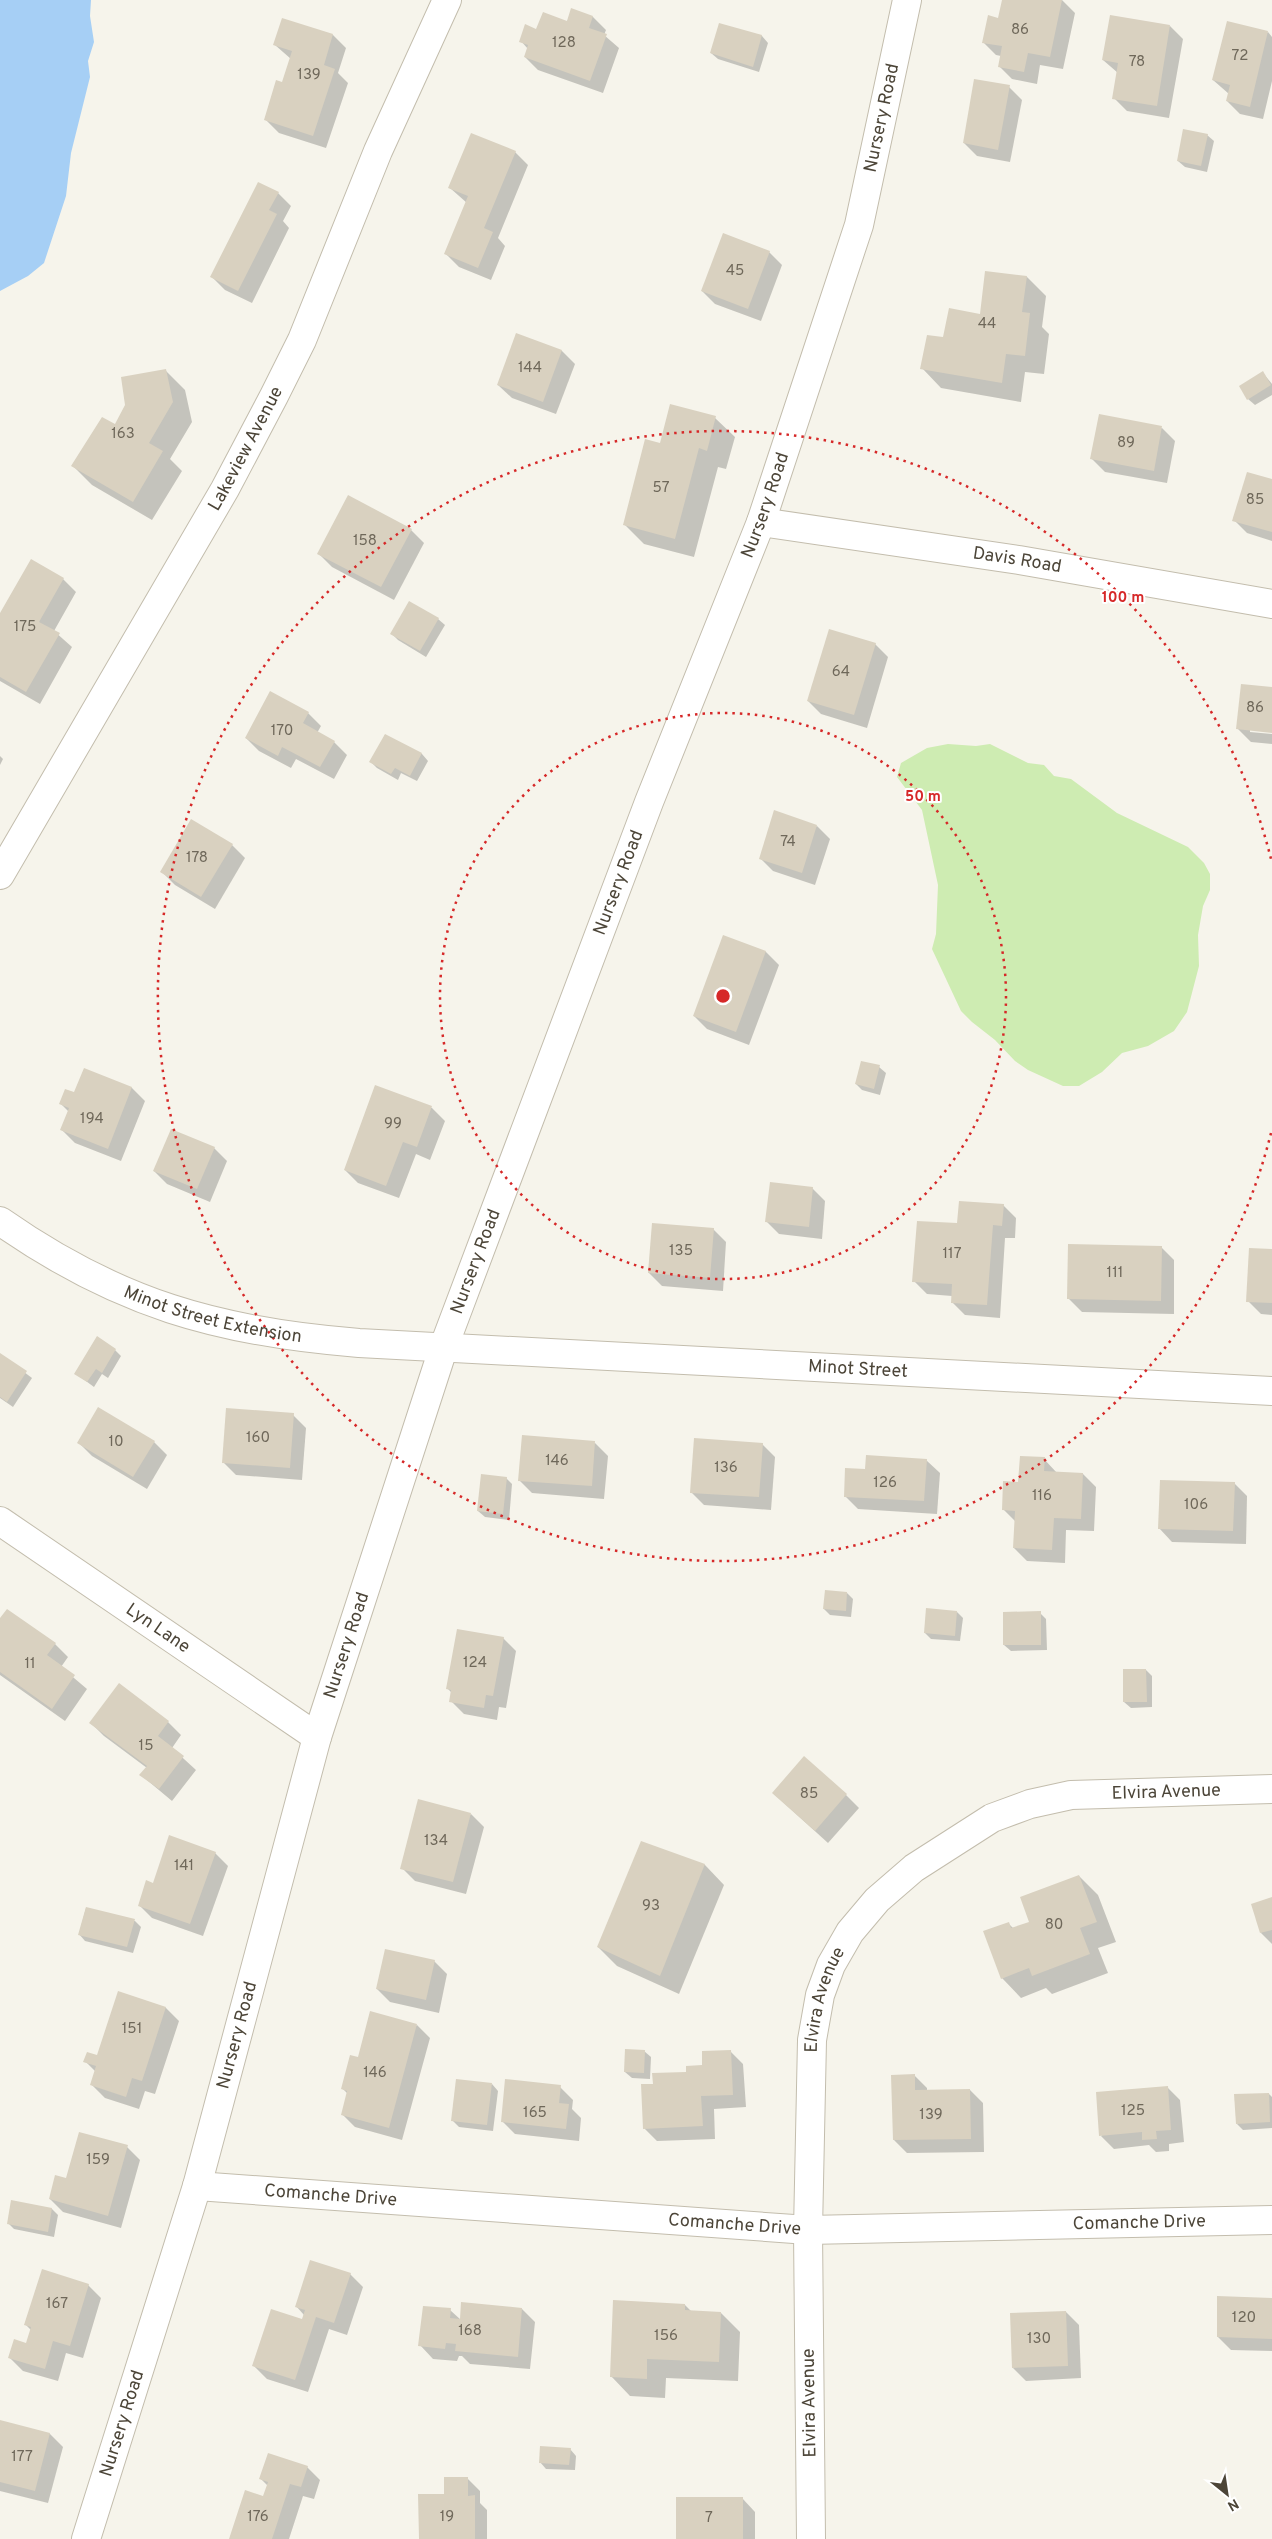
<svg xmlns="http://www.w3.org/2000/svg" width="1272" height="2539" viewBox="0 0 1272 2539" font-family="Overpass,sans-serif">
<rect width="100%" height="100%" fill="#f6f4eb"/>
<polygon fill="#ceecb2" points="948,744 976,746 990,744 1028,763 1044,765 1054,776 1071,779 1117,813 1188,847 1204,863 1210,874 1210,890 1203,906 1198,935 1199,966 1187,1012 1174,1031 1148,1046 1122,1053 1102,1072 1079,1086 1063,1086 1028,1070 1015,1061 995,1040 972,1022 961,1011 932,949 936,934 938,885 922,810 897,777 901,763 927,748"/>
<polygon fill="#a6cff5" points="0,0 91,0 90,16 94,42 88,61 90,77 71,153 66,196 44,263 28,276 0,291"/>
<g fill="#0003">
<polygon points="1003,0 1062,0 1075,13 1063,69 1040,65 1037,84 1012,79 999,66 1001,56 996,55 983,42 999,19"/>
<polygon points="572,10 593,17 606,30 604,35 619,48 603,93 538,70 525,57 528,49 521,41 537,30 567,22"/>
<polygon points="720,24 762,36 768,43 759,72 718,59 711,53"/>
<polygon points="1170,26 1183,39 1169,118 1127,111 1114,98 1118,73 1103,60"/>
<polygon points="1268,32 1272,37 1272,81 1263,119 1240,114 1227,101 1229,94 1213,80"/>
<polygon points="333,35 346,48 338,73 348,83 326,148 279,133 266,120 283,84 291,59 275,45"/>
<polygon points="1009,87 1022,100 1010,162 977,156 964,143"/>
<polygon points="1207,135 1214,141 1207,172 1185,167 1178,161"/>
<polygon points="515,152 528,165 498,238 505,246 491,280 459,267 446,254 467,203 450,188"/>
<polygon points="278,193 291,206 283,221 289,228 252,303 225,290 212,277"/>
<polygon points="769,252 782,265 761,321 715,304 702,291"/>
<polygon points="986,272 1027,277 1046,296 1042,327 1049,334 1044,374 1025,372 1021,402 941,388 922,368 944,339 981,315"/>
<polygon points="517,335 562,351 575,364 556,414 512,398 498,385"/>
<polygon points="166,371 185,390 192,422 170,459 182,471 152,520 92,485 73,466 115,426"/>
<polygon points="1263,373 1272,384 1272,395 1255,405 1248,399"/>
<polygon points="715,418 735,437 726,469 718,467 694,557 644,544 625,525 661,445"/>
<polygon points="1162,428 1175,441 1167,483 1105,472 1092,459"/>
<polygon points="1272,480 1272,541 1247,533 1234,520"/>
<polygon points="411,530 424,543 394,600 332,567 319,554"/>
<polygon points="63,579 76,592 54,631 72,647 40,704 0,681 0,615"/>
<polygon points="438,619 445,625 426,657 398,640 392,634"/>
<polygon points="875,644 888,657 867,728 821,714 808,701"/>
<polygon points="1272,688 1272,732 1250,729 1250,732 1272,734 1272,744 1251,742 1238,729"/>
<polygon points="308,713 321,726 317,733 334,742 347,755 334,779 296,759 291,768 259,751 246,738"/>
<polygon points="385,735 422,754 428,761 417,781 401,773 398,780 377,768 371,762"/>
<polygon points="0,756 3,759 0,765"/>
<polygon points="817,826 830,839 815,885 773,871 760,858"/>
<polygon points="232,845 245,858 215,909 175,885 162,872"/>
<polygon points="723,937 766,952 779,965 749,1045 707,1029 694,1016"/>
<polygon points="879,1067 886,1073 880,1095 862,1090 856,1084"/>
<polygon points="84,1070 132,1088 145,1101 121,1161 75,1143 62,1130 69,1112 61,1104 75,1094"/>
<polygon points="376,1087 432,1108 445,1121 430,1160 416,1154 399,1198 358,1183 345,1170"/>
<polygon points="214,1148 227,1161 210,1202 167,1184 154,1171"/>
<polygon points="812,1188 825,1201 822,1239 779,1234 766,1221"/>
<polygon points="1003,1205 1016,1218 1015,1238 1005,1238 1000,1318 965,1315 952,1302 952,1296 927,1294 914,1281 958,1225"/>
<polygon points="713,1229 726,1242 723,1291 662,1286 649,1273"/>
<polygon points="1161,1247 1174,1260 1174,1314 1082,1312 1069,1299"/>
<polygon points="1272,1251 1272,1315 1261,1314 1248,1301"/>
<polygon points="115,1350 121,1356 108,1378 102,1374 94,1387 75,1373"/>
<polygon points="0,1354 32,1378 13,1407 0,1398"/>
<polygon points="99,1409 154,1442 167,1455 147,1489 92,1456 79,1443"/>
<polygon points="293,1415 306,1428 302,1480 236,1475 223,1462"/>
<polygon points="595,1443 608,1456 604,1499 532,1493 519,1480"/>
<polygon points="762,1444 775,1457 771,1510 704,1505 691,1492"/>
<polygon points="1044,1459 1057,1473 1083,1474 1096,1487 1094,1531 1066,1530 1065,1563 1027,1561 1014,1548 1016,1522 1003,1509"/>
<polygon points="926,1460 940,1473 937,1514 858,1509 845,1496 867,1470"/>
<polygon points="506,1478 512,1484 509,1520 485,1517 478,1511"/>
<polygon points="1234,1483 1247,1496 1246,1544 1172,1542 1159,1528"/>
<polygon points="847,1593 853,1599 851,1617 830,1615 824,1609"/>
<polygon points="957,1612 963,1618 960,1641 931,1639 925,1633"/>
<polygon points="1040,1613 1046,1619 1047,1650 1011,1651 1004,1645"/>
<polygon points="0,1620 55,1644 68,1657 61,1667 87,1689 65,1721 0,1675"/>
<polygon points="503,1638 516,1651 506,1708 499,1707 497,1720 464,1714 451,1701 452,1693 447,1688"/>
<polygon points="1146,1670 1152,1676 1152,1707 1131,1708 1124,1702"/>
<polygon points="168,1722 181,1735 172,1748 196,1770 172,1801 141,1775 147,1768 104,1736 91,1723"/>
<polygon points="773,1793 846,1795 859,1808 828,1843"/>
<polygon points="471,1814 484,1827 466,1894 415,1881 402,1868"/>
<polygon points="642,1843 705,1865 724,1885 679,1994 617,1966 598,1947"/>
<polygon points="215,1853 228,1866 203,1936 152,1918 139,1905 153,1884"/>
<polygon points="1079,1876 1098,1895 1116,1942 1098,1948 1108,1973 1052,1994 1046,1988 1021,1998 1002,1978 1008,1923 1014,1929 1031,1922"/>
<polygon points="1272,1898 1272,1944 1261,1933"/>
<polygon points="86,1908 135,1921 141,1927 133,1953 85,1941 79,1934"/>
<polygon points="434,1961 447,1974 439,2013 390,2002 377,1989"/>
<polygon points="119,1993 166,2008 179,2021 155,2094 145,2091 139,2109 105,2098 92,2085 96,2072 85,2061 98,2057"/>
<polygon points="417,2025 430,2038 402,2140 355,2127 342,2114 348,2094 342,2088"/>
<polygon points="644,2051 651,2057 650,2079 632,2078 625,2072"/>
<polygon points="730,2051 743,2064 746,2107 714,2109 715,2139 657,2141 644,2128 654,2085 704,2066"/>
<polygon points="914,2075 927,2088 927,2091 970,2090 983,2103 984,2152 907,2153 894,2140"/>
<polygon points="492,2084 498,2091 493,2131 459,2127 453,2121"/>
<polygon points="560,2087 573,2100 572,2109 581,2118 579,2141 515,2134 502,2121"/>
<polygon points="1167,2087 1180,2100 1184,2142 1169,2144 1169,2151 1156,2152 1149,2145 1114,2149 1101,2136"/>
<polygon points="1269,2094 1272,2097 1272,2128 1243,2130 1237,2124"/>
<polygon points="127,2147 140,2160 121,2228 63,2212 50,2199 67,2180"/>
<polygon points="12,2201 52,2209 58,2215 54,2237 14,2229 8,2223"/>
<polygon points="350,2274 363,2287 347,2335 329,2329 308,2392 267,2379 254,2366 303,2321 304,2315 296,2306"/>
<polygon points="88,2285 101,2298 83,2358 66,2353 58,2381 23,2371 10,2358 27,2345 31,2330 26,2325"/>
<polygon points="1272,2299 1272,2351 1231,2350 1218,2337"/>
<polygon points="685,2305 692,2312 721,2313 740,2332 738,2381 666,2378 665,2398 630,2396 611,2376"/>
<polygon points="522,2309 535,2322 530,2369 470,2364 462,2356 459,2356 457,2361 433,2359 420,2345 450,2310 461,2320"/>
<polygon points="1066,2312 1079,2325 1081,2378 1026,2381 1013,2368"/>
<polygon points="0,2421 50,2434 63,2447 48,2503 0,2491"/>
<polygon points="570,2449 576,2456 575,2470 546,2469 540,2462"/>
<polygon points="307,2467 320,2480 314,2499 303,2496 289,2539 231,2539 264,2497 268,2486 261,2479"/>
<polygon points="467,2478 480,2491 480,2503 487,2510 487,2539 420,2539 445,2495"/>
<polygon points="742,2498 755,2512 755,2539 677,2539"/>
</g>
<g fill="#d9d1c0">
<polygon points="1002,0 1062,0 1050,57 1028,53 1024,72 998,67 1002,46 982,43 988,15 998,18"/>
<polygon points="571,8 593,16 589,28 607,34 590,81 524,57 528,45 519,42 525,24 536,29 543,12 567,21"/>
<polygon points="1110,15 1170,25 1157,106 1112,99 1118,63 1102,60"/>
<polygon points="282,18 333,34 324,65 335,69 313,136 264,120 276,80 282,82 292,51 273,45"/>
<polygon points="1227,21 1268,31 1250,107 1226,101 1230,85 1212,80"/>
<polygon points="719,23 762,35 753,67 710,53"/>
<polygon points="974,79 1010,85 998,150 963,143"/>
<polygon points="1183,129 1208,134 1201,166 1177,161"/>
<polygon points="471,133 516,151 484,228 493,232 478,268 444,254 468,196 448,188"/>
<polygon points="258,182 279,192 269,210 277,214 238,291 210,277"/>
<polygon points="723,233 770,251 748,309 701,291"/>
<polygon points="985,271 1027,276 1022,312 1030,313 1025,356 1006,354 1002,383 920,369 927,335 943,337 949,308 980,314"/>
<polygon points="516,333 562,350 543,402 497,385"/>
<polygon points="166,369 173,402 149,443 163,451 133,502 71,466 102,417 115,424 125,405 121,377"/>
<polygon points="1263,371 1271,385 1247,400 1239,386"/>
<polygon points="670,404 716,416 707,451 699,448 675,539 623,525 645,439 660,443"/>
<polygon points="1099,414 1162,426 1154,471 1090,459"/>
<polygon points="1247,472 1272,479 1272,532 1232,521"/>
<polygon points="348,495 412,529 381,587 317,554"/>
<polygon points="31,559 64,578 39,622 60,633 26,692 0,677 0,613"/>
<polygon points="409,601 439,618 420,651 390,634"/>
<polygon points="829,629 876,643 854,715 807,701"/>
<polygon points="1241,684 1272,687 1272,733 1236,729"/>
<polygon points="270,691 309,712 303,723 335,741 320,767 282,747 278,756 245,738"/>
<polygon points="385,734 422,753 410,776 395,768 391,774 369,762"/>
<polygon points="774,810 817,825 802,873 759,859"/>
<polygon points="191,819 233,844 201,897 160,872"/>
<polygon points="723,935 766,951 736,1032 693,1016"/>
<polygon points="861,1061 880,1065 874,1089 855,1084"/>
<polygon points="84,1068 132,1087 108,1149 60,1130 69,1108 59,1104 65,1089 74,1092"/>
<polygon points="375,1085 432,1106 417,1147 403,1142 386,1186 344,1170"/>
<polygon points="171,1129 215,1147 197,1189 153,1171"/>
<polygon points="770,1182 813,1187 809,1227 765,1222"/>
<polygon points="959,1201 1004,1204 1002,1226 993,1225 987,1305 951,1303 952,1284 912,1282 917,1221 957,1223"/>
<polygon points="652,1223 714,1228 710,1278 648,1273"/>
<polygon points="1068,1244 1162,1246 1161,1301 1067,1299"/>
<polygon points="1249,1248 1272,1249 1272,1303 1246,1302"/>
<polygon points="97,1336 116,1349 102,1373 96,1369 87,1382 74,1374"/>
<polygon points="0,1353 27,1371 7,1402 0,1397"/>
<polygon points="98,1407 155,1441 133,1477 77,1443"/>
<polygon points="226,1408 294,1413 290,1468 222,1463"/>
<polygon points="522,1435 595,1441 592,1486 518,1481"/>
<polygon points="694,1438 763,1443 759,1497 690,1493"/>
<polygon points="866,1455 927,1459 924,1501 844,1497 845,1468 865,1469"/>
<polygon points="1020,1456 1045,1457 1044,1471 1083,1473 1081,1519 1054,1518 1052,1550 1013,1548 1015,1511 1002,1510 1003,1481 1018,1482"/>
<polygon points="481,1474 507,1477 503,1514 477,1511"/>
<polygon points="1160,1480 1235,1482 1233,1531 1158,1529"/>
<polygon points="825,1590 847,1592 846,1611 823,1609"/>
<polygon points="926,1608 957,1611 955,1636 924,1633"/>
<polygon points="7,1609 56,1643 47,1655 75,1675 52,1709 0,1672 0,1618"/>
<polygon points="1041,1611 1041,1645 1003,1645 1003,1612"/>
<polygon points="457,1629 504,1637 493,1696 486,1695 484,1708 449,1702 451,1690 446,1689"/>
<polygon points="1123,1669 1146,1669 1147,1702 1123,1702"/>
<polygon points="119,1683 169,1721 158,1736 184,1756 159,1789 139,1775 147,1766 89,1723"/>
<polygon points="804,1756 847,1794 815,1831 772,1793"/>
<polygon points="418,1799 471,1813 453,1882 400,1869"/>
<polygon points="169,1835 216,1852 190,1924 138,1906 146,1880 153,1883"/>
<polygon points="641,1841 705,1864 660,1976 597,1947"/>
<polygon points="1079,1875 1097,1922 1080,1928 1090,1954 1032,1976 1029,1968 1001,1979 983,1931 1009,1922 1011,1928 1029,1922 1020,1897"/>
<polygon points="1272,1897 1272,1930 1260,1933 1251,1904"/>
<polygon points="86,1907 135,1919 127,1947 78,1935"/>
<polygon points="385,1949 435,1960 426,2000 376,1989"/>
<polygon points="118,1991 166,2007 142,2081 132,2078 126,2097 90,2085 96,2066 83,2062 87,2052 97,2055"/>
<polygon points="370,2011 417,2024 389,2128 341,2115 347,2091 341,2089 350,2055 358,2057"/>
<polygon points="625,2049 645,2050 644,2073 624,2072"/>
<polygon points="731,2050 733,2095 701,2096 703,2126 643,2129 641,2084 653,2084 652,2073 686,2072 686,2066 702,2065 702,2051"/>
<polygon points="915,2074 915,2090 970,2089 971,2139 893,2140 891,2075"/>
<polygon points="456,2079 492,2083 487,2125 451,2121"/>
<polygon points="505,2079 561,2085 559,2103 569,2104 566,2129 501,2122"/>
<polygon points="1168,2086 1171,2130 1156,2131 1157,2139 1142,2140 1142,2132 1099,2136 1096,2092"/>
<polygon points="1269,2093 1270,2122 1236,2124 1234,2094"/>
<polygon points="79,2132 128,2145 108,2216 49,2199 55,2175 66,2178"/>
<polygon points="11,2200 52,2208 48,2232 7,2224"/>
<polygon points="310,2260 351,2273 334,2323 316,2317 295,2380 252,2366 271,2309 302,2319 305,2310 295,2307"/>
<polygon points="42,2269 89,2284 70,2346 53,2341 45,2369 8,2358 14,2339 26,2343 31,2327 24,2325"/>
<polygon points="1217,2296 1272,2298 1272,2339 1217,2337"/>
<polygon points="613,2300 685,2304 685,2310 721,2312 719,2362 647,2359 647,2379 610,2377"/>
<polygon points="461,2302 522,2308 518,2357 455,2351 456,2344 446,2343 445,2349 418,2346 423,2306 451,2308 450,2318 460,2319"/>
<polygon points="1066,2311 1068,2366 1012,2368 1010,2313"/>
<polygon points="0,2420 50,2433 35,2491 0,2482"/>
<polygon points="540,2446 571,2448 569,2465 539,2463"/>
<polygon points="268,2453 308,2466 301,2487 290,2484 272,2539 229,2539 245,2490 263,2496 268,2482 259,2479"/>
<polygon points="444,2477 468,2477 468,2496 475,2495 475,2539 419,2539 418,2494 444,2494"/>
<rect x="676" y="2497" width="67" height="42"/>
</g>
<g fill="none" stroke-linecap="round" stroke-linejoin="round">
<defs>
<g id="minor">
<path id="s1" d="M761,522L1019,560L1272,604"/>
<path id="s2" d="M0,875L225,489L274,396L302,340L378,151L447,0"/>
<path id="s3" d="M0,1221C117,1303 218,1332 359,1343L1272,1391"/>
<path id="s4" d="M0,1521L317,1737"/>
<path id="s5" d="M197,2186L808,2230L1272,2220"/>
<path id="s6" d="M86,2539L197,2186L317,1737L444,1346L649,802L761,522L859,225L907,0"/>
<path id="s7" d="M811,2539L808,2230L812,2040L820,1995L831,1965L850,1932L877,1900L914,1868L992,1818L1030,1804L1071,1795L1272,1789"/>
</g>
</defs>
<use href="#minor" stroke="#c3bdad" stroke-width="30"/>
<use href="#minor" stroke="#fff" stroke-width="28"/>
</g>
<g fill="none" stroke="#d62828" stroke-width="2.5" stroke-dasharray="2.5 5">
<circle cx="723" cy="996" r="283"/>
<path d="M1271 1133A565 565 0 1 1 1271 859"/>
</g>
<g text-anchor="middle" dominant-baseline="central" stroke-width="4" stroke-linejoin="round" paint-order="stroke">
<g font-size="15" fill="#6f685a">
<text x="1020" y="30">86</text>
<text x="564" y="43">128</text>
<text x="1240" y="56">72</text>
<text x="1137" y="62">78</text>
<text x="309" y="75">139</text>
<text x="735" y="271">45</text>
<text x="987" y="324">44</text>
<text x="530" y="368">144</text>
<text x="123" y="434">163</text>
<text x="1126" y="443">89</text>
<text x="661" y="488">57</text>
<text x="1255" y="500">85</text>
<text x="365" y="541">158</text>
<text x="25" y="627">175</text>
<text x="841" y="672">64</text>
<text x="1255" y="708">86</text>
<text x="282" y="731">170</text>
<text x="788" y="842">74</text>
<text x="197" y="858">178</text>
<text x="92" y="1119">194</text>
<text x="393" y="1124">99</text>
<text x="681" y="1251">135</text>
<text x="952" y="1254">117</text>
<text x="1115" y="1273">111</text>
<text x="258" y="1438">160</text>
<text x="116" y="1442">10</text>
<text x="557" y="1461">146</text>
<text x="726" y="1468">136</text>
<text x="885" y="1483">126</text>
<text x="1042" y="1496">116</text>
<text x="1196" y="1505">106</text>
<text x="475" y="1663">124</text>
<text x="30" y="1664">11</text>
<text x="146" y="1746">15</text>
<text x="809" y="1794">85</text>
<text x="436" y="1841">134</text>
<text x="184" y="1866">141</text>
<text x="651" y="1906">93</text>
<text x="1054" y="1925">80</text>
<text x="132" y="2029">151</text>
<text x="375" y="2073">146</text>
<text x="1133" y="2111">125</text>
<text x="535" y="2113">165</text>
<text x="931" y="2115">139</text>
<text x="98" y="2160">159</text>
<text x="57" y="2304">167</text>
<text x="1244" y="2318">120</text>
<text x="470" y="2331">168</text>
<text x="666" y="2336">156</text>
<text x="1039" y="2339">130</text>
<text x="22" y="2457">177</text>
<text x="258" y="2517">176</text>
<text x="447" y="2517">19</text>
<text x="709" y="2518">7</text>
</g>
<g font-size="18" fill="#4c4538" stroke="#fff">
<text stroke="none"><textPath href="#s6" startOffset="2551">Nursery Road</textPath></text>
<text stroke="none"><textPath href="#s2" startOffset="492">Lakeview Avenue</textPath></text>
<text stroke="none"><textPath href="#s6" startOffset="2146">Nursery Road</textPath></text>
<text stroke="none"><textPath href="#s1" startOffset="259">Davis Road</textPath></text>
<text stroke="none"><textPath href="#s6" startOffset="1741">Nursery Road</textPath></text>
<text stroke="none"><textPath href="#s6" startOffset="1336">Nursery Road</textPath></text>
<text stroke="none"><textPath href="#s3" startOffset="235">Minot Street Extension</textPath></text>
<text stroke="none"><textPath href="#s3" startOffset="884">Minot Street</textPath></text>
<text stroke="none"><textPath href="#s4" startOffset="191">Lyn Lane</textPath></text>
<text stroke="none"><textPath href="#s6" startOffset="931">Nursery Road</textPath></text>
<text stroke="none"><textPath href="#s7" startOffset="976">Elvira Avenue</textPath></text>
<text stroke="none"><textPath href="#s7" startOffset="541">Elvira Avenue</textPath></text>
<text stroke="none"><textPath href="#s6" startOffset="526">Nursery Road</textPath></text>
<text stroke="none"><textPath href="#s5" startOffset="134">Comanche Drive</textPath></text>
<text stroke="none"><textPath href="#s5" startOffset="944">Comanche Drive</textPath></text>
<text stroke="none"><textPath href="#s5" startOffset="539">Comanche Drive</textPath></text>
<text transform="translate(810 2403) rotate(-91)">Elvira Avenue</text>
<text stroke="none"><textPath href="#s6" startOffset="121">Nursery Road</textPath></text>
</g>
</g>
<circle cx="723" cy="996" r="8" fill="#d62828" stroke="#fff" stroke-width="2.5"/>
<g font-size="15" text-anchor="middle" font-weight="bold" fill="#d62828" stroke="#fff" stroke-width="4" stroke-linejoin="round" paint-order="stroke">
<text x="1123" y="602">100 m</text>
<text x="923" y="801">50 m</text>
</g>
<g transform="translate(1227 2494) rotate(150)" stroke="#ffffff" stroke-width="4" paint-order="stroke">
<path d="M0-4L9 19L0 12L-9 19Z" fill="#4c4538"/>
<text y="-8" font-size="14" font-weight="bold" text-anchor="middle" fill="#4c4538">N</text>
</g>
</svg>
